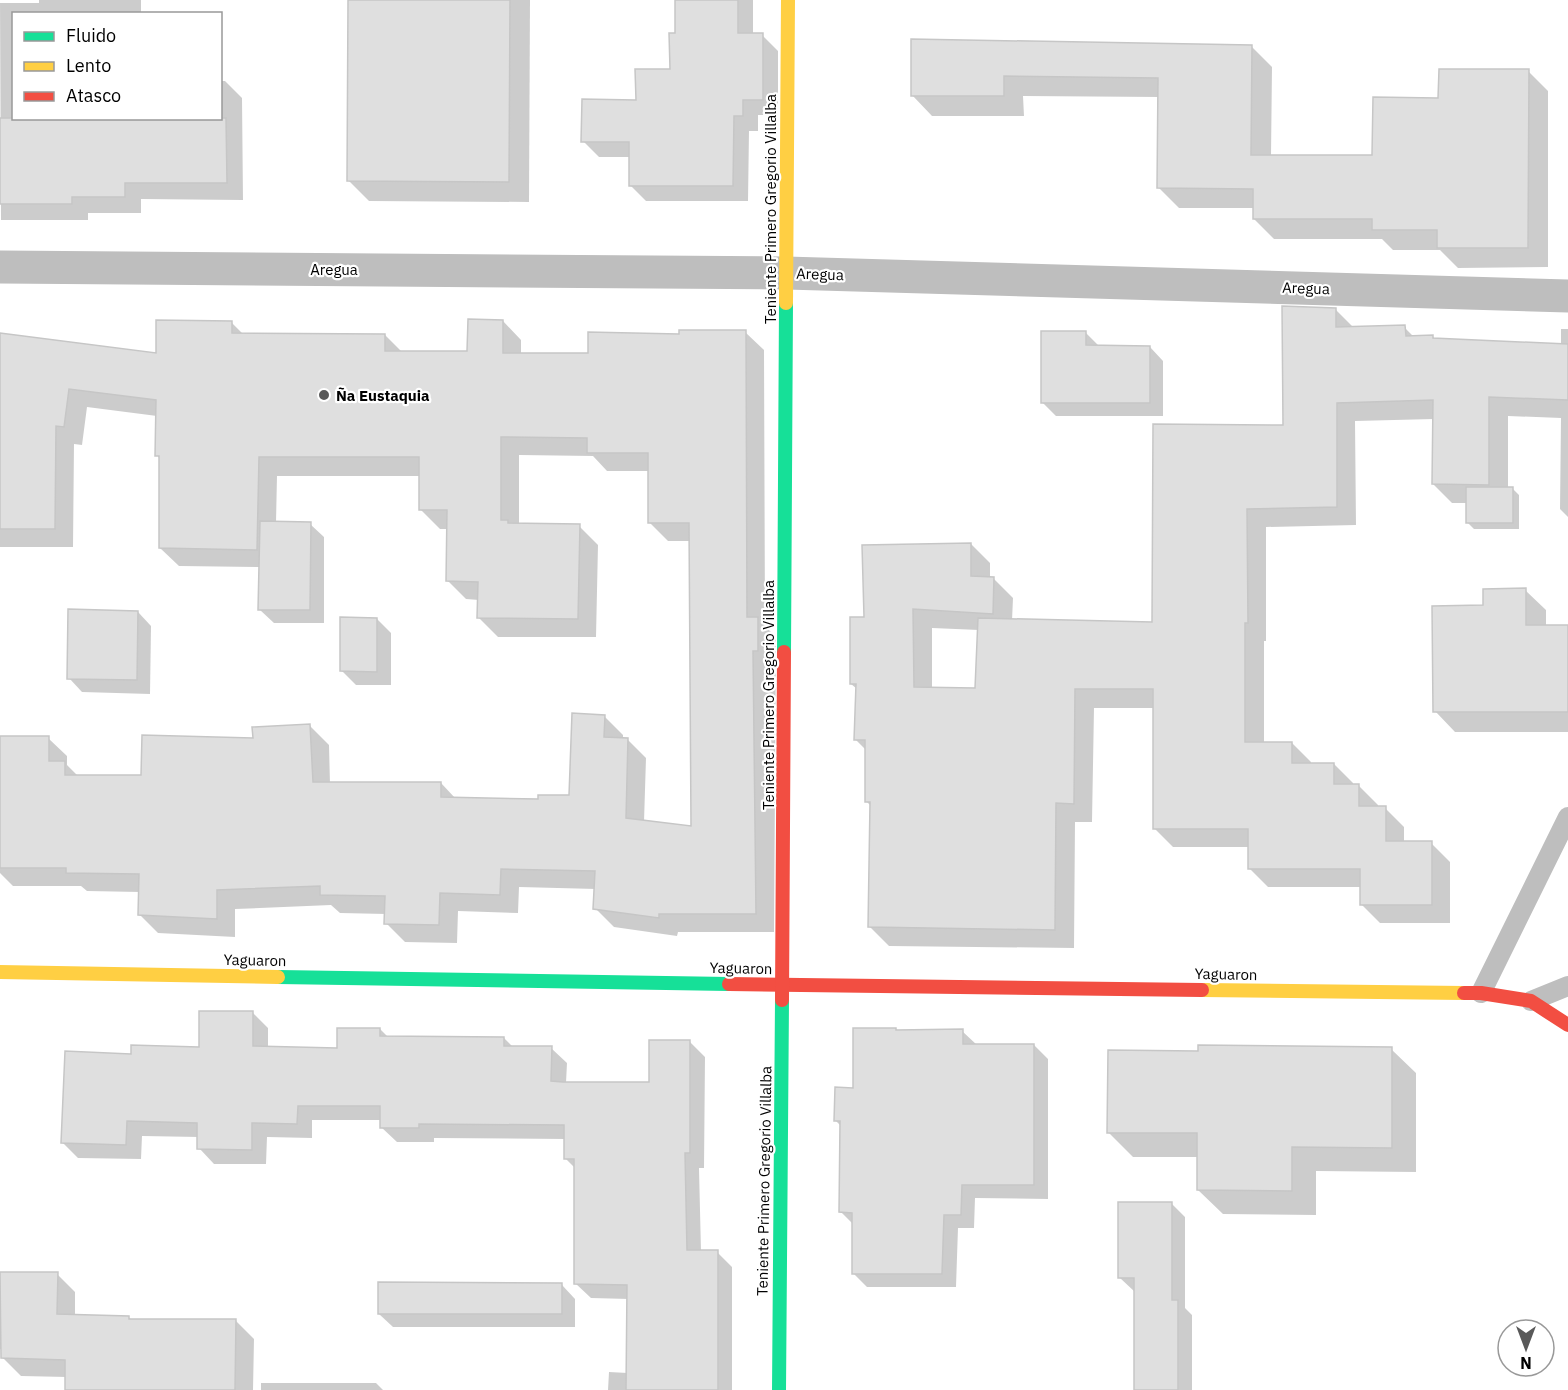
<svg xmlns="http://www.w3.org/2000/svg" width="1568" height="1390" viewBox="0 0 1568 1390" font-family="'IBM Plex Sans',sans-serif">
<rect width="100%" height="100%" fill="#fff"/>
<g fill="#0003" fill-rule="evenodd">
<polygon points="39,0 141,0 141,14 14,14 14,118 220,118 220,81 225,81 242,98 243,200 141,199 141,213 88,213 88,220 1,220 0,3 39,3"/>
<polygon points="349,0 530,0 529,202 369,201 348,180"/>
<polygon points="677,0 753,0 753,35 762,35 778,51 778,115 758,115 758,131 749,131 748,201 646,201 630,185 630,157 599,157 583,141 637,101 672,71 677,35"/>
<polygon points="913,41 1252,47 1272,67 1271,156 1374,156 1440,100 1528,71 1548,91 1548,267 1458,268 1440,250 1393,250 1382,239 1274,239 1254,219 1254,208 1179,208 1159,188 1159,97 1023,96 1024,116 932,116 912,95"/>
<path d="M1335,309L1354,328L1404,327L1414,337L1432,336L1436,340L1561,345V329H1568V517L1560,509L1561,418L1508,416V488H1512L1519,495V529H1474L1467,522V503H1452L1433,484L1434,419L1355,421L1356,525L1266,527V641H1264V743H1292L1311,762V764H1334L1353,783V786H1359L1378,805V808H1385L1404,827V843H1431L1450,862V923H1380L1361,904V887H1268L1249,868V847H1173L1154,828L1155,708H1094L1092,822H1075L1074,948L889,946L870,927L871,806L867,802V751L855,739L857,689L851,684L865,619L971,544L990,563V578L994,579L1013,598L1012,621L1154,624L1285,426ZM932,628L979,630L976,689L932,688Z"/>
<polygon points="503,321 521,340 521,354 590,354 680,335 745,332 764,350 765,626 776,637 774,932 678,932 677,936 614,927 595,908 596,889 519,887 518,913 458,911 457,943 405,942 386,923 386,914 340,913 331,905 235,909 235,937 158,933 139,914 140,892 87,891 81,886 13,886 0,873 0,737 48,738 67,756 67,765 78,776 143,776 254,740 310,726 329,745 330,784 441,783 456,799 540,800 571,797 604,716 623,735 623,739 628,740 646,758 644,822 692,827 691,541 668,541 649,522 649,471 607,471 593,456 519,455 519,525 579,526 598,545 596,637 498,637 479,618 479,600 466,599 448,581 448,529 440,529 421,510 420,476 277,476 276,523 310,524 324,537 324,623 274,623 260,610 260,567 179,566 160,548 160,459 157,455 157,416 87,407 82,445 74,444 73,547 0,547 0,335 158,355 232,323 243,334 385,335 402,352 469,352"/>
<polygon points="1085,332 1100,347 1150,347 1163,361 1163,416 1056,416 1042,402"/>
<polygon points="1525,590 1546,610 1546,627 1568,627 1568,732 1455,732 1435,711 1485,607"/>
<polygon points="138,612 151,626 150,694 82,692 69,678"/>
<polygon points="377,619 391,633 391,685 356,685 342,671"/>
<polygon points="253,1013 268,1028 268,1048 339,1049 380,1029 388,1037 504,1038 513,1047 551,1048 567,1063 566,1083 650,1084 690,1042 705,1057 704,1168 699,1168 701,1252 717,1252 732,1267 732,1390 608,1390 609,1372 628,1373 629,1299 591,1298 575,1283 575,1168 566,1159 566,1139 434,1138 434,1142 397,1142 381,1127 381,1120 312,1120 312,1138 267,1137 266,1164 214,1164 199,1148 199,1137 142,1136 141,1159 78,1158 63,1143 132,1055 200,1048"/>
<polygon points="897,1031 962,1031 977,1045 1034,1045 1048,1059 1048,1199 975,1198 974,1228 958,1228 956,1287 867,1287 853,1273 854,1225 841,1212 841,1126 836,1121 854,1089"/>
<polygon points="1391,1049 1416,1073 1416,1172 1316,1171 1316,1215 1223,1214 1198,1190 1198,1157 1133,1157 1109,1133 1199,1053"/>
<polygon points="1171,1203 1185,1217 1185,1308 1192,1315 1192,1390 1135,1390 1135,1292 1120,1278"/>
<polygon points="0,1273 57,1274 75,1292 75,1316 128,1317 132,1320 235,1320 254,1339 253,1390 67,1390 67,1377 21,1376 2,1357 2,1349 0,1349"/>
<polygon points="562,1285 575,1299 575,1327 393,1327 379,1314"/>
<polygon points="261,1383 376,1383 383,1390 261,1390"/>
</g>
<g fill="#dfdfdf" stroke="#c6c6c6" stroke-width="1.5">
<polygon points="348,0 510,0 509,182 347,181"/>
<polygon points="675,0 738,0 738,33 763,33 763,100 743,100 743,116 734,116 733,186 629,186 629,142 581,142 582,99 636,100 635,69 670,69 669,33 675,33"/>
<polygon points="911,39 1252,45 1251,155 1372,155 1373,97 1438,98 1439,69 1529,69 1528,248 1437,248 1437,230 1372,230 1372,219 1253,219 1253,189 1157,188 1158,78 1004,76 1004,96 911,96"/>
<polygon points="0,118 226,118 227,183 125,183 125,197 72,197 72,204 0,204"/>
<polygon points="1282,306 1336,308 1336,327 1405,325 1406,336 1433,335 1433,338 1568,344 1568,400 1489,397 1489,485 1432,484 1433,400 1337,403 1337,507 1247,509 1248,623 1245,623 1245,742 1292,742 1292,763 1334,763 1334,784 1359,784 1359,806 1386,806 1386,841 1432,841 1432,905 1360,905 1360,869 1248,869 1248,829 1153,829 1153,689 1075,689 1074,804 1056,803 1055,930 868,927 870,802 865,802 865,740 854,740 856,684 850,684 850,617 864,617 862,545 971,543 971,576 994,577 993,614 913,609 914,687 975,688 978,618 1152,622 1153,424 1283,425"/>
<polygon points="468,319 503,320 503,353 588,353 588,332 679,334 679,330 746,330 747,617 758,617 758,651 753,651 756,914 659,914 659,918 593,909 595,871 501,869 500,895 440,893 439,925 384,924 385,896 320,895 320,886 217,890 217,919 138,915 139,874 66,873 66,868 0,868 0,736 49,736 49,761 65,761 65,775 141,775 142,735 253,738 252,727 310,724 313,782 441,782 441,797 538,799 538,795 569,795 572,713 605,715 604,737 628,738 626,818 691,826 689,523 648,523 648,453 587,453 587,438 501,437 501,520 508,520 508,523 580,524 578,619 477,618 478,582 446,581 447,510 419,510 419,457 259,457 257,550 159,548 159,456 155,456 156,400 69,389 64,427 56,426 55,529 0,529 0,333 156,353 156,320 232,321 232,333 385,334 385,351 467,351"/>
<polygon points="1041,331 1086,331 1086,345 1150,346 1150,403 1041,403"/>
<rect x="1466" y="487" width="47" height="36"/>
<polygon points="260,521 311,522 310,610 258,610"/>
<polygon points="1526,588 1526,625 1568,625 1568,712 1433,712 1432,606 1483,605 1483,589"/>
<polygon points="68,609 138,611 137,680 67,679"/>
<polygon points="340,617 377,618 377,672 340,671"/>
<polygon points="199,1011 253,1011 253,1046 337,1048 337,1028 380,1028 380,1036 504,1037 504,1046 552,1046 551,1081 563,1082 649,1082 649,1040 690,1040 690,1153 685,1153 687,1250 718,1250 718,1390 626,1390 627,1285 574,1284 574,1159 564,1159 564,1125 419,1124 419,1128 380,1128 380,1106 298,1106 297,1124 252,1123 252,1150 197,1149 197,1123 127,1121 126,1145 61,1143 65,1051 131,1054 131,1045 199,1047"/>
<polygon points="853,1028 896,1028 896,1030 963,1029 963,1044 1034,1044 1034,1185 962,1185 961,1215 944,1215 942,1274 852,1274 852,1213 839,1212 840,1121 834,1121 835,1087 853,1088"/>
<polygon points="1198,1045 1392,1047 1392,1148 1292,1147 1292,1191 1197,1190 1197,1133 1107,1133 1108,1050 1198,1051"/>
<polygon points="1118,1202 1172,1202 1172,1300 1178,1300 1178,1390 1134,1390 1134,1278 1118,1278"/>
<polygon points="0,1272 58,1272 57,1314 129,1316 129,1319 236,1319 235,1390 65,1390 65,1360 1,1358"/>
<polygon points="378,1282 562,1283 562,1314 378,1314"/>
</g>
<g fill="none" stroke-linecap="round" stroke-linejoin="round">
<g stroke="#bebebe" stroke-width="20">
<polyline points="1481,993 1568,817"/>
<polyline points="1531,1001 1568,986"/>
</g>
<polyline stroke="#bebebe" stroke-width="33" points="0,267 786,273 1568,296"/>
<g stroke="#16e098" stroke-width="14">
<polyline points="784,652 786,303"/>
<polyline points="278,977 729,984"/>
<polyline points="779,1390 782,1000"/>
</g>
<g stroke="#ffcf43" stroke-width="14">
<polyline points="786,303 788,0"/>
<polyline points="0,972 278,977"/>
<polyline points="1202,990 1464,993"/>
</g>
<g stroke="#f24e42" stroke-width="14">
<polyline points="729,984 1202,990"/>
<polyline points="1464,993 1481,993 1531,1001 1568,1025"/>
<polyline points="782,1000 784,652"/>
</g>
</g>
<circle fill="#595959" stroke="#fff" stroke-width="2" cx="324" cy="395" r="6"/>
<g text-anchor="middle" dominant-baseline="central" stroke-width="4.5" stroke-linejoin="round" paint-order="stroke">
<g font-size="15" fill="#000" stroke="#fff">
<text transform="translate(770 209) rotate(-90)">Teniente Primero Gregorio Villalba</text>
<text x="334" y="269">Aregua</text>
<text transform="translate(820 274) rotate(2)">Aregua</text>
<text transform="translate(1306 288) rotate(2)">Aregua</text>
<text transform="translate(768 695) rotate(-90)">Teniente Primero Gregorio Villalba</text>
<text transform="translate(255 960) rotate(1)">Yaguaron</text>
<text transform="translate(741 968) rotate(1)">Yaguaron</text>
<text transform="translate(1226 974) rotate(1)">Yaguaron</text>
<text transform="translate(764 1181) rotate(-89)">Teniente Primero Gregorio Villalba</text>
</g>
<g font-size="15" font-weight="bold" fill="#000" stroke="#fff" text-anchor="start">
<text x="336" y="395">Ña Eustaquia</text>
</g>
</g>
<rect x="12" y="12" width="210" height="108" fill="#ffffff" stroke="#999999" stroke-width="1.5"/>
<rect x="24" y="32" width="30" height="9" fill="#16e098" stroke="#999999" stroke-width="1.5"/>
<text x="66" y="42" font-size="18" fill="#000000">Fluido</text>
<rect x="24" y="62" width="30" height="9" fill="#ffcf43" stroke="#999999" stroke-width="1.5"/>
<text x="66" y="72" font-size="18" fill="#000000">Lento</text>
<rect x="24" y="92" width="30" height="9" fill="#f24e42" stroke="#999999" stroke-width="1.5"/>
<text x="66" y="102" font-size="18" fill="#000000">Atasco</text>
<g transform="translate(1526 1348) rotate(180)"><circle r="28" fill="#ffffff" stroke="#999999" stroke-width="1.5"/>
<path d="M0-4.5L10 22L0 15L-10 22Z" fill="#595959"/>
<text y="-9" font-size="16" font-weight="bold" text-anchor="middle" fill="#000000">N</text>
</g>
</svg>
